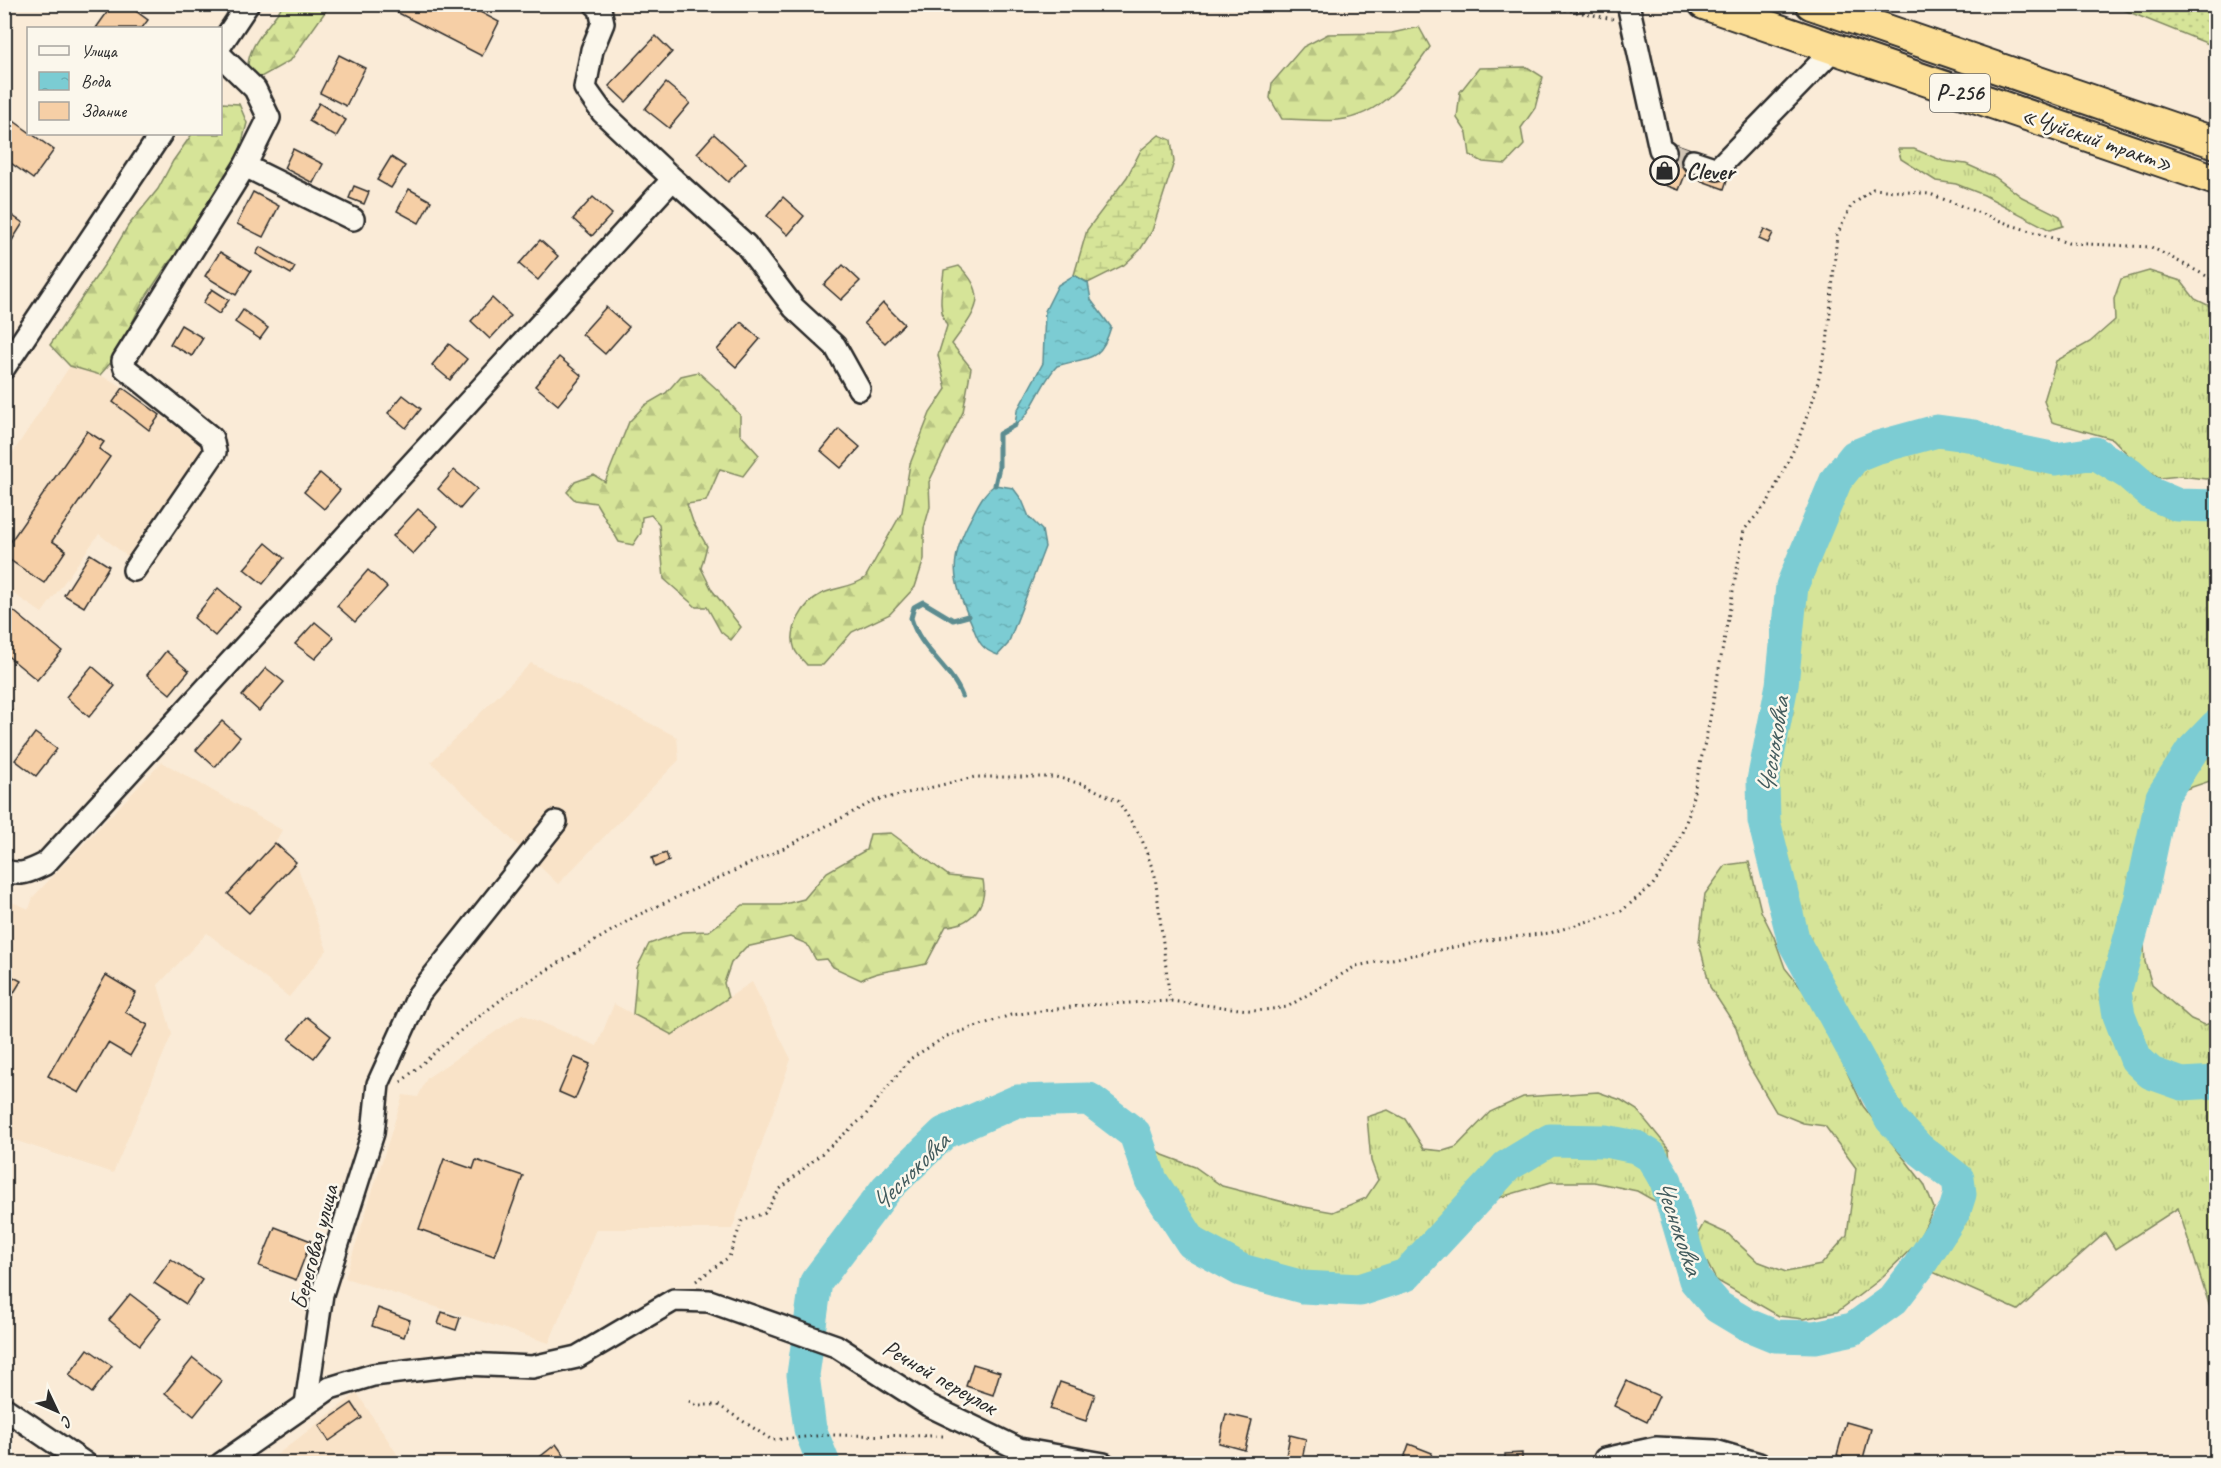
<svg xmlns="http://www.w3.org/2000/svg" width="2221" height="1468" viewBox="0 0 2221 1468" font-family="Caveat,sans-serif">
<defs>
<pattern id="grass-tufts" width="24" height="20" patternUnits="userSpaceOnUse" patternTransform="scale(1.5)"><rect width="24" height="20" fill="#d6e498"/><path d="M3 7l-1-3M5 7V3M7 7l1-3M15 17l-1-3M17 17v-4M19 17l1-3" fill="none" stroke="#b8c483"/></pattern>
<pattern id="forest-firs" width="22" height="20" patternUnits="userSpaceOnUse" patternTransform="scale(1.5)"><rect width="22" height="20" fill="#d6e498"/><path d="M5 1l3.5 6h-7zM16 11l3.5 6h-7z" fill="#b8c483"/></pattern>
<pattern id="wetland-marsh" width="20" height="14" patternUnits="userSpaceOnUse" patternTransform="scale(1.5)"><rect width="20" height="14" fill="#d6e498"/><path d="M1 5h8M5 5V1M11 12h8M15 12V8" fill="none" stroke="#b8c483"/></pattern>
<pattern id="garden-dots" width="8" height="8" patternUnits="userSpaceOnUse" patternTransform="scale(1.5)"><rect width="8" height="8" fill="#d6e498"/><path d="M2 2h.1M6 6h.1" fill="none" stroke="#b8c483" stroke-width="1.8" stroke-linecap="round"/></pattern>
<pattern id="water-ripples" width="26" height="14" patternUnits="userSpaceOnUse" patternTransform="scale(1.5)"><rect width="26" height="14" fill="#7bccd3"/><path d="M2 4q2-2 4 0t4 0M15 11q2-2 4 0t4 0" fill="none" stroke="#6aafb5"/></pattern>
</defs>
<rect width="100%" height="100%" fill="#faebd7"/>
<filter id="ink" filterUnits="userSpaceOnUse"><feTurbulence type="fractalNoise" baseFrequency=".0167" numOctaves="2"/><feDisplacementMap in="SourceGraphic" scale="12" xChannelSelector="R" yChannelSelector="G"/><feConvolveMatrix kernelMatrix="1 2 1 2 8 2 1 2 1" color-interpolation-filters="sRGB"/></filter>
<g filter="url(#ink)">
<g fill="#f9e3c8">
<polygon points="70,366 100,375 118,384 204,447 132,560 99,534 42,613 5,588 4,466"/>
<polygon points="531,663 677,737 679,760 558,884 431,762"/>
<polygon points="162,762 282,830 275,843 296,862 327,950 289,997 207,933 158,985 172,1034 113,1173 5,1137 4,899 29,909 33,897"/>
<polygon points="752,982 791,1059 732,1229 596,1229 549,1343 345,1278 403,1095 418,1097 427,1078 522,1014 597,1046 614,1004 672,1035"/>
<polygon points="357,1393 403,1463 265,1464"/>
</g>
<g fill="url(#grass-tufts)" stroke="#808862" stroke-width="1.5">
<polygon points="1898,149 1914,149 1943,161 1966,164 1995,177 2022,197 2060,216 2063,226 2050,230 1984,195 1956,184 1936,181 1901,159"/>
<polygon points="2149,271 2181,281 2195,299 2216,309 2216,476 2206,479 2180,476 2160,478 2136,463 2113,439 2052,422 2044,401 2056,361 2090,342 2115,320 2114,299 2121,279"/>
<path d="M1937,431L1974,436L1998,447L2056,459L2095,453L2129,474L2152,494L2178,505L2216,506V779L2162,797L2141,897L2145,962L2152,985L2191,1019L2205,1025L2216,1021V1326L2178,1208L2115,1249L2105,1233L2018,1310L1919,1266C1936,1240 1963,1211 1958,1179L1918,1148L1891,1119L1794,942L1764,821L1763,781L1782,685L1792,586L1836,480L1855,456L1906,437Z"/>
<polygon points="1749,862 1761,911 1774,937 1785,968 1817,1008 1863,1106 1924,1184 1934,1208 1917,1243 1878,1281 1837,1312 1803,1319 1779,1316 1716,1280 1695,1239 1704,1223 1728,1234 1757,1261 1786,1272 1821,1265 1847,1235 1856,1168 1825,1126 1803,1123 1776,1112 1746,1061 1736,1027 1710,987 1699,942 1705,894 1726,865"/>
<polygon points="1598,1092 1621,1100 1637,1110 1669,1149 1674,1212 1637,1191 1594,1182 1551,1182 1468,1207 1406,1275 1360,1290 1303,1287 1241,1270 1192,1243 1151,1180 1135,1134 1163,1155 1195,1167 1222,1186 1299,1206 1333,1212 1366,1198 1378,1180 1371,1161 1367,1117 1388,1110 1405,1119 1424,1149 1443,1151 1456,1147 1490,1112 1523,1097"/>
</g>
<g fill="url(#forest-firs)" stroke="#808862" stroke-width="1.5">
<path d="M283,5H330L291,60L261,77L248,73C245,46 269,27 283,5Z"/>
<path d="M1419,27L1430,47C1408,79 1381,116 1338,120C1320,122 1301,119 1282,119L1270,98L1272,83L1303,47L1328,34L1392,33Z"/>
<polygon points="1527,67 1543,77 1535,108 1521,128 1524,145 1506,164 1483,162 1470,155 1467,133 1457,118 1460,92 1479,68"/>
<polygon points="221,103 239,104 247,123 240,150 230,175 191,241 169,262 143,301 114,359 100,375 70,366 50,345 111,255 128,226 158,189 173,161 192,134 220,134"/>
<path d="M959,266C992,297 973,314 952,344L971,368L963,412L929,482L930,507L924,528V559L915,587L890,614L852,632L823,665H807C803,660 797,655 795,650C787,629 804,603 821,594C836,587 852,588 865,578L902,512L910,464L930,413L946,389L938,355L947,326C937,307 942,290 944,270Z"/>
<polygon points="698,372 720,392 740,415 740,434 759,455 743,476 720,469 706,501 687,504 693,522 707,546 701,568 712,590 741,627 731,640 721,632 707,607 696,607 664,579 659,524 651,515 642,517 641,533 633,545 619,542 596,503 575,500 567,492 575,482 594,475 605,482 629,422 645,405 666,393 681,376"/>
<path d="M891,833L949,876L983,880C988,905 971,925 946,926L926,964C904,970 880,969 861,980L833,967L827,959L816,960L807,944L790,937L746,947L731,963L724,983L728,998L672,1035L633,1014L637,968L649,944L682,932L709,931L743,905H781L804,899L827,872L866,850L870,834Z"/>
</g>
<polygon fill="url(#wetland-marsh)" stroke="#808862" stroke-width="1.5" points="1159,135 1171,140 1174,162 1152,231 1140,250 1124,265 1088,283 1074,275 1087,230 1127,177 1141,150"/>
<polygon fill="url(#garden-dots)" stroke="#808862" stroke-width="1.5" points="2110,5 2216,5 2216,47 2124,10"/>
<g fill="url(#water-ripples)" stroke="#5b8c90" stroke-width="1.5">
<path d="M1074,275L1088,283L1091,300L1111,327C1100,364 1088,356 1057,366C1041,382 1032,416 1015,425L1017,411L1043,363L1045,311L1058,285Z"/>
<path d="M995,485L1013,488L1022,500L1029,517L1042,530L1045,547L1008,644L998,655C979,649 978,639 971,622C952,579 948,561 971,518C978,505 983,493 995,485Z"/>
</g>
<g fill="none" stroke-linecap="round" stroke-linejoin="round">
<g stroke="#5b8c90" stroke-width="5">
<polyline points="995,485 999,467 999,434 1015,425"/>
<path d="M962,696C951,667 920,650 911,618L914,607L923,602L953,620L968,616"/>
</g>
<g stroke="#7bccd3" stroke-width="33">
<polyline points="2216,726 2191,752 2162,797 2141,897 2115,992 2119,1015 2136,1059 2151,1073 2182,1084 2216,1082"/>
<polyline points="824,1464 810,1429 803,1375 816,1282 887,1188 944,1133 1017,1101 1089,1099 1135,1134 1151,1180 1192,1243 1241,1270 1303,1287 1360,1290 1406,1275 1507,1166 1550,1140 1605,1141 1636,1147 1651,1156 1666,1181 1695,1280 1718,1307 1748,1325 1775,1336 1815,1337 1853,1329 1893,1300 1919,1266 1955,1210 1960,1194 1958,1179 1918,1148 1891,1119 1794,942 1764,821 1763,781 1782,685 1792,586 1836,480 1855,456 1875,448 1937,431 1974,436 1998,447 2056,459 2095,453 2129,474 2152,494 2178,505 2216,506"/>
</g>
</g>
<g fill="#f6cfa6" stroke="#2b2b2b" stroke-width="1.5">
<polygon points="113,4 126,4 148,20 142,28 96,28"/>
<polygon points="381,4 465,4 499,22 482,56"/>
<polygon points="656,36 672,52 626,102 609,86"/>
<polygon points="339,55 365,68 346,106 320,93"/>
<polygon points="666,83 690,103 669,128 645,109"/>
<polygon points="319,103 346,120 336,137 309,121"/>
<polygon points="4,114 54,150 33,179 4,158"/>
<polygon points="714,134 746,163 728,182 697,153"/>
<polygon points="1668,141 1696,151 1690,167 1727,180 1724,189 1685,175 1679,190 1654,181"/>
<polygon points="293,149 323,164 313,183 284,168"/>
<polygon points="391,157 405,166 391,188 377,180"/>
<polygon points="354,186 369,192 364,204 349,198"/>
<polygon points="409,189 431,201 419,223 397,211"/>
<polygon points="253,192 279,206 263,237 237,224"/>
<polygon points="593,197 612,214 592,236 573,219"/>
<polygon points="783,197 804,216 788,235 767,216"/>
<polygon points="4,210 23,223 6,250 4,249"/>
<polygon points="1764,229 1773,233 1768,243 1759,239"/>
<polygon points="540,240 558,256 538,280 519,264"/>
<polygon points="260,247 295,267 291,274 256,254"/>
<polygon points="220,252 251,271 236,295 205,276"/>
<polygon points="843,265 860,281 841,300 824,285"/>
<polygon points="212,289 229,300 219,314 203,303"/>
<polygon points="492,298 511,316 490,339 471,321"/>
<polygon points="883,303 904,324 885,343 864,323"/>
<polygon points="606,307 629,327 605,354 582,334"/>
<polygon points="243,310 268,328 260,339 235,322"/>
<polygon points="741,322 760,339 736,367 717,350"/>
<polygon points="181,325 203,338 192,356 170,344"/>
<polygon points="449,344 467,359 450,380 432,365"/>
<polygon points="559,357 582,376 558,405 535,386"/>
<polygon points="123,388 160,415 149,430 113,402"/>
<polygon points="403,395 421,409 406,428 388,413"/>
<polygon points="839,429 860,447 841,468 821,451"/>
<polygon points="87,431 104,442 99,449 110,457 52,541 66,550 44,583 4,556 4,551"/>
<polygon points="454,470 477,489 460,509 438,489"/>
<polygon points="320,473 340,490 324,509 304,492"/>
<polygon points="418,509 438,526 413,554 393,536"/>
<polygon points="266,543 284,558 263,584 244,569"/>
<polygon points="90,554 109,566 84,607 64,595"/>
<polygon points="368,570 387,587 355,622 337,606"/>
<polygon points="218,588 240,607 215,636 194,618"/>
<polygon points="4,603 62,651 37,680 4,653"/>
<polygon points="315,622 334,638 315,659 295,644"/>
<polygon points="166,651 189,671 170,694 147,675"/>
<polygon points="92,666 115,686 89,717 66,697"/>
<polygon points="266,668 284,682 259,711 242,696"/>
<polygon points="4,704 12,711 4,720"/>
<polygon points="222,721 240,737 215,767 196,750"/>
<polygon points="35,733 57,749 36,776 15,760"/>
<polygon points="275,843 296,862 249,913 228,894"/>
<polygon points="666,853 669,861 655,867 652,858"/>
<polygon points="4,972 21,981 4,1009"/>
<polygon points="106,975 136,993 125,1012 148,1025 130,1056 108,1043 79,1093 48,1076"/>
<polygon points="307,1017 331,1036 314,1058 289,1039"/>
<polygon points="574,1057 590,1064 575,1099 559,1092"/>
<polygon points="444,1159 473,1169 476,1160 523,1176 494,1256 419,1229"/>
<polygon points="275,1227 311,1241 296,1280 259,1266"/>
<polygon points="171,1259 202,1280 186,1304 154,1283"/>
<polygon points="130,1294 161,1318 140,1345 109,1320"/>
<polygon points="378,1308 410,1320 404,1337 372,1326"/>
<polygon points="442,1312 460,1318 456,1330 438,1324"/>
<polygon points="88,1349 112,1366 92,1393 69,1375"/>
<polygon points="193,1358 222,1381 194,1416 165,1393"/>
<polygon points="973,1364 1000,1372 993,1395 966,1386"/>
<polygon points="1626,1381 1659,1396 1647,1422 1614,1406"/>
<polygon points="1060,1382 1095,1394 1086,1421 1050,1409"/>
<polygon points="352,1403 362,1418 329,1441 319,1426"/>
<polygon points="1226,1414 1252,1420 1245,1450 1219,1443"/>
<polygon points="1846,1422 1871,1429 1862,1462 1837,1455"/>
<polygon points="1290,1435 1306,1439 1302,1460 1286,1456"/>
<polygon points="556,1444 569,1462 531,1464"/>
<polygon points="1409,1444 1432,1453 1428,1464 1402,1464"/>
<polygon points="1522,1453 1522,1464 1505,1464 1505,1454"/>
</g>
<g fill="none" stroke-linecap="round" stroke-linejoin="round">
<polyline stroke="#d1c5b5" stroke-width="21" stroke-dasharray="21 10" stroke-linecap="butt" points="1665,151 1693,161"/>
<defs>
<g id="minor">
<polyline points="595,4 600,9 603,23 592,50 585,88 602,112 673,179"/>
<polyline points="1628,4 1660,149 1665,151"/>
<polyline points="220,46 248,4"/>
<polyline points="1693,161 1717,169 1833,50"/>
<polyline points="245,166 353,219"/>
<polyline points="4,368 161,134"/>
<polyline points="134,570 215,452 212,438 125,368 123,361 245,166 269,118 255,89 220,55"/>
<path d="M4,870C19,877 31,871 45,864L673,179L746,245L794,308L835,346L859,389"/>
<polyline points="306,1404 322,1294 373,1133 378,1084 419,994 556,822"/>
<polyline points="4,1408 86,1464"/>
<polyline points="221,1464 330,1388 373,1375 464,1364 532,1367 577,1357 674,1300 709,1301 836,1346 928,1405 1019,1449 1104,1464"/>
<polyline points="1603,1464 1605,1459 1656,1448 1715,1451 1759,1464"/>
</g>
<g id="highway">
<polyline points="1704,4 2216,180"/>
<polyline points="1811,4 2216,143"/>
</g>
</defs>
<use href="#minor" stroke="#2b2b2b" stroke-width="26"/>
<use href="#highway" stroke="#2b2b2b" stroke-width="34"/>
<g stroke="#2b2b2b" stroke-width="3" stroke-dasharray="1.5 4.5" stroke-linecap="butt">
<polyline points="1535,4 1613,19"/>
<polyline points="401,1082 455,1035 511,992 636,916 784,848 874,801 975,777 1056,777 1085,785 1118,801 1141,837 1155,876 1170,1001"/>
<polyline points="696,1281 729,1257 742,1221 765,1213 779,1190 864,1117 910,1059 947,1036 1011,1015 1087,1005 1170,1001 1257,1011 1287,1007 1356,966 1496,939 1550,933 1621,911 1652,886 1675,851 1689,814 1709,724 1744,530 1768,502 1797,443 1814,397 1827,344 1837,235 1851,206 1873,189 1930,194 2011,225 2068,243 2151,247 2216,281"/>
<polyline points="689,1401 697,1405 718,1405 772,1440 827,1435 945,1436"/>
</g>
<use href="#minor" stroke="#fbf7ec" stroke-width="21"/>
<use href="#highway" stroke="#fcde96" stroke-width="30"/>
</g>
</g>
<defs>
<symbol id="shop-ring" viewBox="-11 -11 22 22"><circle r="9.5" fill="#fbf7ec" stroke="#2b2b2b" stroke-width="1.5"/><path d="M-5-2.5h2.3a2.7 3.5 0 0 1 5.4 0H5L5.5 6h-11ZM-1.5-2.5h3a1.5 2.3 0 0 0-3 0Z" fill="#2b2b2b"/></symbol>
</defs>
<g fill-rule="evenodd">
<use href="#shop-ring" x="1648" y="154" width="33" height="33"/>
</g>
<g text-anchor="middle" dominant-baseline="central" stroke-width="5" stroke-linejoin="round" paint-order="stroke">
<rect fill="#fbf7ec" stroke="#696865" stroke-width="1.5" x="1930" y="74" width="60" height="38" rx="4.5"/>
<g font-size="22" font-weight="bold" fill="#2b2b2b">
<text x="1960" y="93">Р-256</text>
</g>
<g font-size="24" fill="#2b2b2b" stroke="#fbf7ec">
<text transform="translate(2097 139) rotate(19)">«Чуйский тракт»</text>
<text transform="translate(314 1247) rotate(-75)">Береговая улица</text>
<text transform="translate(940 1377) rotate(30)">Речной переулок</text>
</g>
<g font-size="24" font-weight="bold" fill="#2b2b2b" stroke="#fbf7ec" text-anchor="start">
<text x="1686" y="171">Clever</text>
</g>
<g font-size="26" font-style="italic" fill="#435b5d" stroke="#fbf7ec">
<text transform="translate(1773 746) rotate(-81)">Чесноковка</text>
<text transform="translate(910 1172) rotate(-45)">Чесноковка</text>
<text transform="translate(1679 1227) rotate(71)">Чесноковка</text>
</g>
</g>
<rect width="2221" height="1468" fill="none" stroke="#fbf7ec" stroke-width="24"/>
<rect x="12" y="12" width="2197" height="1444" fill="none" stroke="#2b2b2b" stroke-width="2" filter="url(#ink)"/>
<rect x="27" y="27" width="195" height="108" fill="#fbf7ec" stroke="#a8a59f" stroke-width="1.5"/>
<rect x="39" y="46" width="30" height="9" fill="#fbf7ec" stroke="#a8a59f" stroke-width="1.5"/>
<text x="81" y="57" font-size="18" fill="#2b2b2b">Улица</text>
<rect x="39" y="72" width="30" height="18" fill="url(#water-ripples)" stroke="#a8a59f" stroke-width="1.5"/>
<text x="81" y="87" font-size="18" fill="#2b2b2b">Вода</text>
<rect x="39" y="102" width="30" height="18" fill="#f6cfa6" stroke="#a8a59f" stroke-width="1.5"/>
<text x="81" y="117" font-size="18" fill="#2b2b2b">Здание</text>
<g transform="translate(57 1411) rotate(134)" stroke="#fbf7ec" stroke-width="4.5" paint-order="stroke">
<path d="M0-4.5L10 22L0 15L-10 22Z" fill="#2b2b2b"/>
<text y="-9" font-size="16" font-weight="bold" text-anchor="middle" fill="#2b2b2b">С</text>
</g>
</svg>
